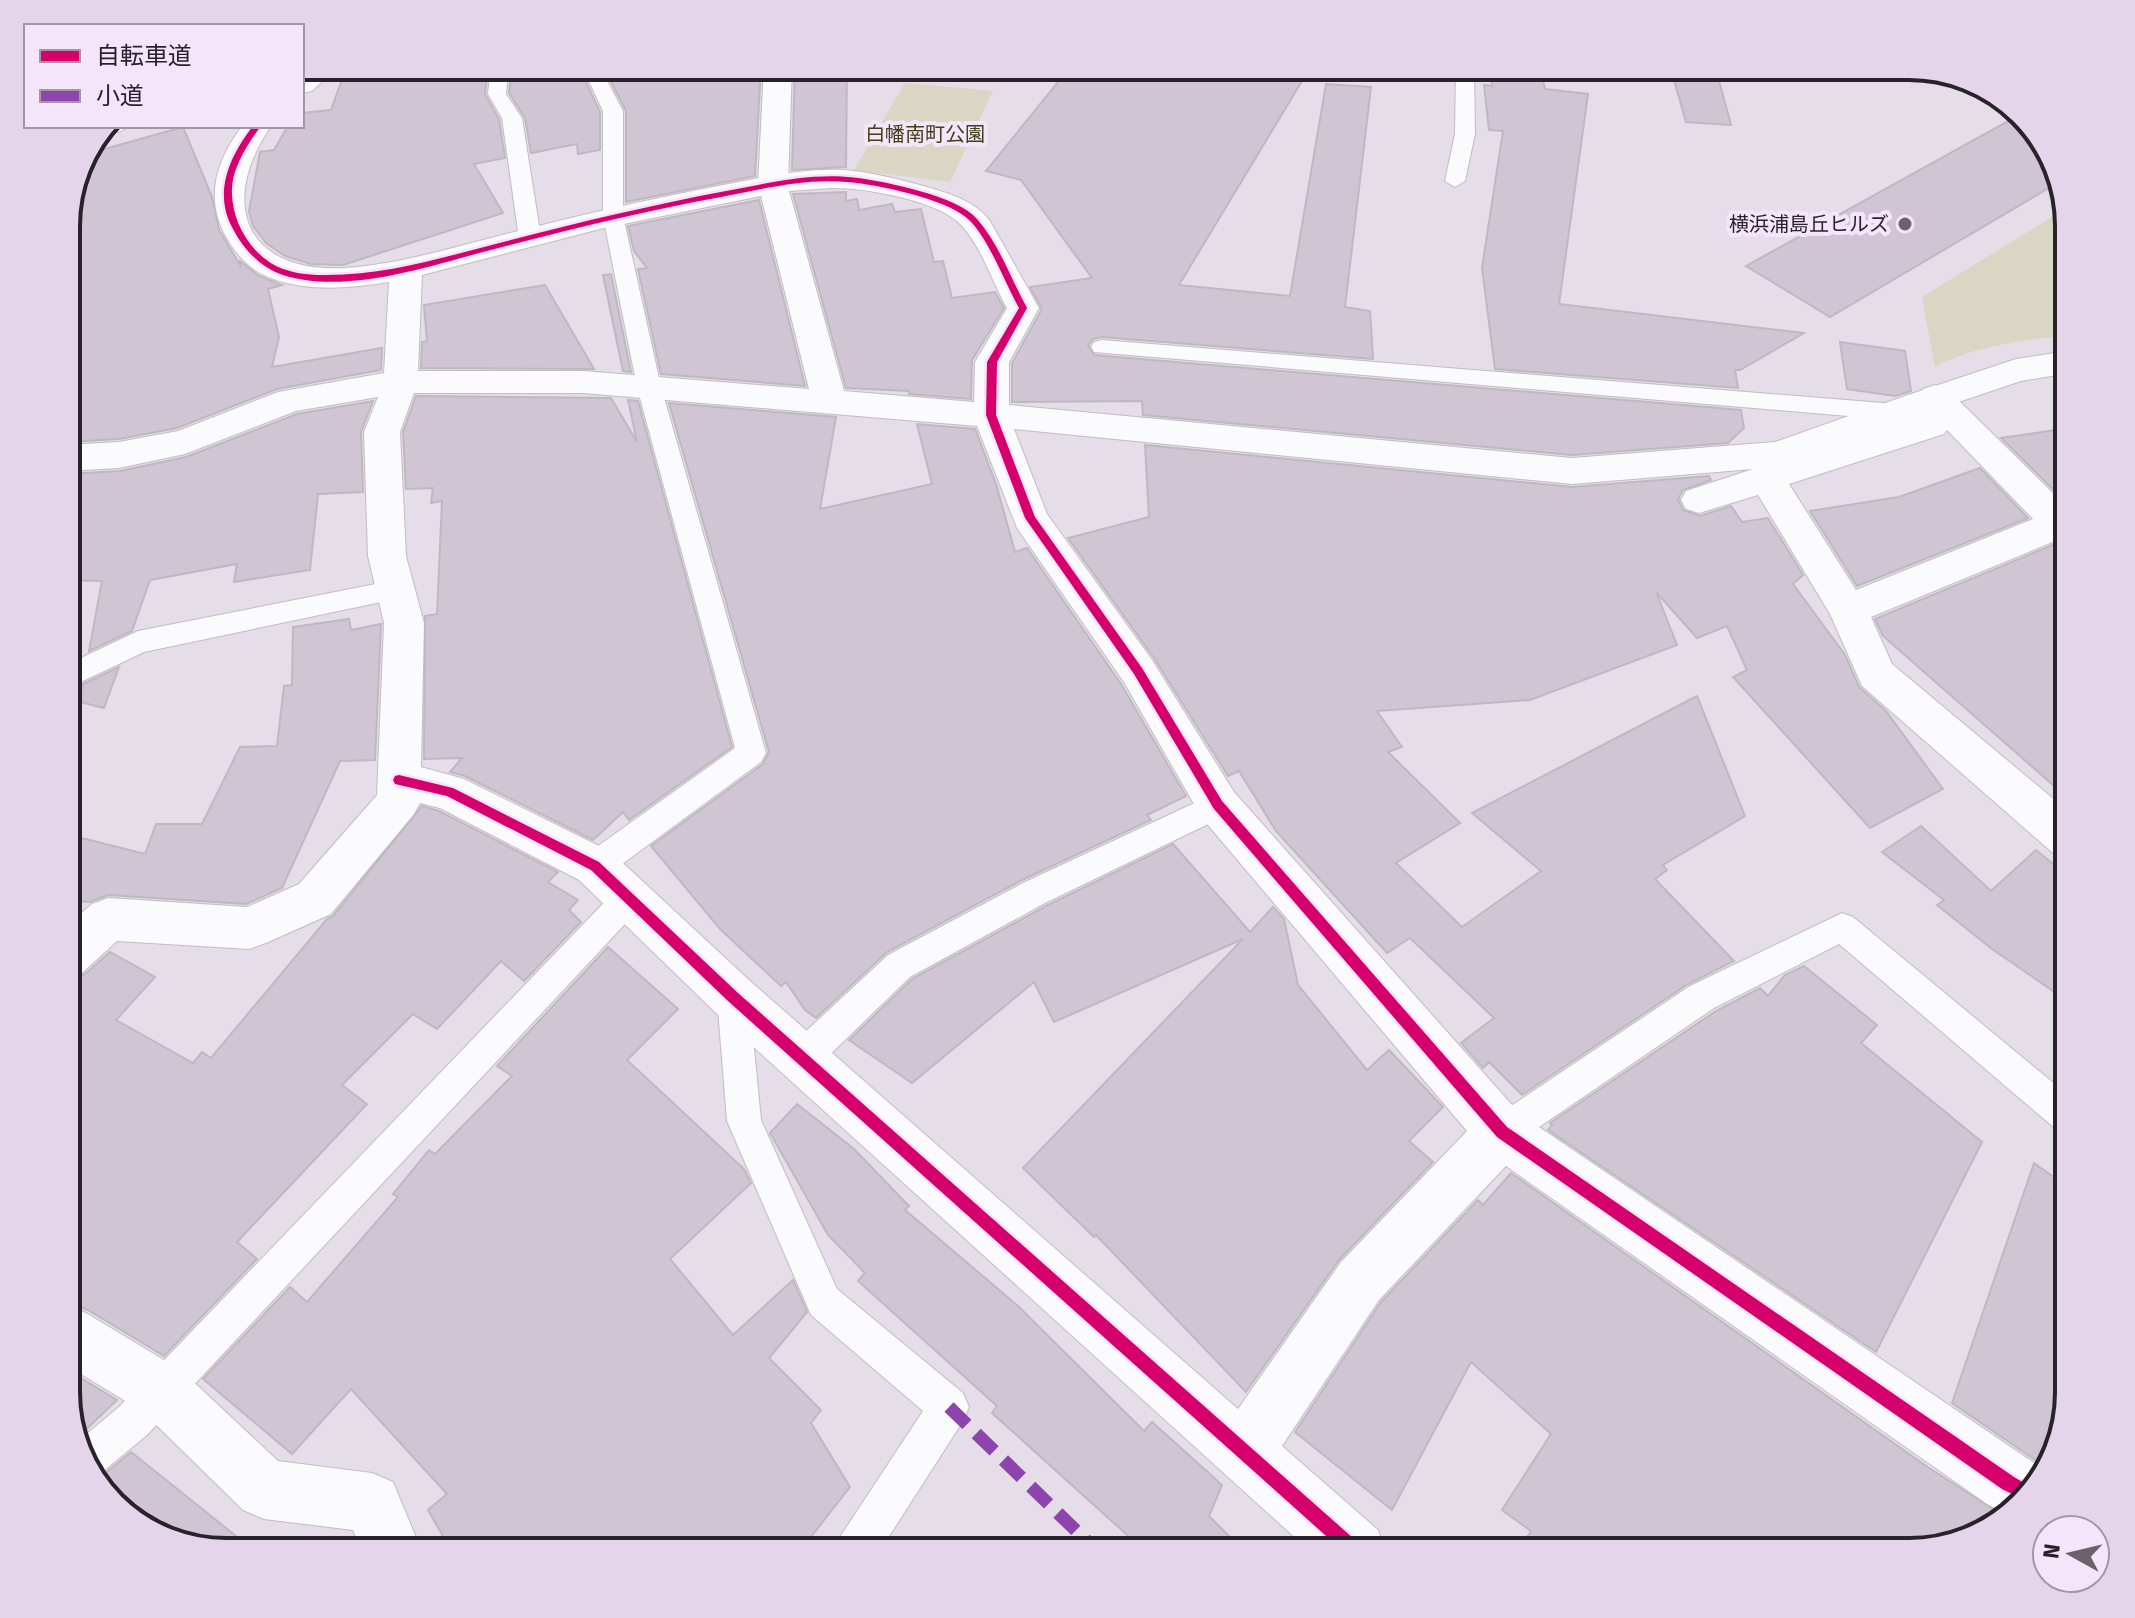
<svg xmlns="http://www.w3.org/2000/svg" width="2135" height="1618" viewBox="0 0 2135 1618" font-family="'Fira Sans','Noto Sans JP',sans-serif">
<rect width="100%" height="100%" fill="#e5dde8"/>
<g fill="#d9d7c3">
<polygon points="905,83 993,91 950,182 854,170"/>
<path d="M2065,209L2069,225V336C2029,338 1970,347 1935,367L1922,297Z"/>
</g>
<g fill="#d0c6d3" stroke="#beb8c0" stroke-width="2">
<polygon points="347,66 488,66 485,94 499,119 505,158 474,164 503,213 343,265 311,264 285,256 266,243 253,226 249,211 260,152 274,150 288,126 302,126 302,113 331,110"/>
<polygon points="512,66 584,66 583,76 600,112 600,150 578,154 577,144 531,153 525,118 509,93"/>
<polygon points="608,66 761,66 755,176 626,202 626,111 607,74"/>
<polygon points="795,66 847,66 846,167 792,170"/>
<polygon points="1071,66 1311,66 1179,285 1290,296 1326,84 1371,87 1345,307 1370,311 1373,359 1102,337 1093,339 1088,345 1094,355 1741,410 1744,428 1728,443 1572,455 1143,415 1142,401 1012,402 1012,363 1042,309 1030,287 1092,278 1021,180 986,171"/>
<polygon points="1489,66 1540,66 1545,89 1588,94 1559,304 1804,333 1740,370 1735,370 1738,388 1495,369 1482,268 1503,131 1489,130 1484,85 1492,86"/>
<polygon points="1670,66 1715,66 1731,125 1686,122"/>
<polygon points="2019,115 2053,156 2059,182 1830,317 1746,266"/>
<polygon points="183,127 212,197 219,230 240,265 240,261 259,276 282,285 268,289 279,337 272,367 382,348 381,370 277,389 177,428 119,439 66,442 69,258 66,259 66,215 83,155"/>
<polygon points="846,192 846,201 857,199 859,210 892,204 895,212 921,209 934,262 943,261 952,298 995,292 1004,308 972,360 971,399 909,394 909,391 846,388 793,194"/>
<polygon points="759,200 805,386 661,374 638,269 647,268 634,251 628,226"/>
<polygon points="611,274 631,372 623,371 603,275"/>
<polygon points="545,285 594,369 421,368 422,342 427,341 424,305"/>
<polygon points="1840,342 1905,351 1911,391 1895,396 1847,389"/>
<polygon points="416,396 611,398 637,442 628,400 638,401 732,747 629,820 623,812 593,840 465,776 450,772 462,758 424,759 425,616 437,614 442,501 431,503 433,488 406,489 403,432"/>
<polygon points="373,401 361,432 363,492 318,494 310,570 234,582 237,564 150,580 132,631 89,651 102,581 66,580 66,474 120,471 186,457 297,414"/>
<polygon points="669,403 836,417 820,509 932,484 917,424 975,429 996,484 1015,552 1027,548 1121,684 1186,796 1147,815 1151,820 1022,880 887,952 816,1018 805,1010 786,982 781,986 720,929 651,846 763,764 769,752"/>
<polygon points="2069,428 2069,505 2001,438"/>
<polygon points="1145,445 1572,487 1709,476 1711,480 1683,490 1678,499 1683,510 1700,516 1731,506 1742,522 1768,518 1803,575 1793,584 1845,655 1859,687 1886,711 1943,789 1870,828 1733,677 1747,670 1727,626 1697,638 1656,592 1677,645 1530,700 1377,711 1402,747 1388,752 1460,823 1396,863 1462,927 1541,871 1472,813 1697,696 1745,816 1663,865 1667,870 1655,879 1734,961 1688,984 1522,1095 1489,1062 1483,1068 1461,1043 1494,1018 1410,938 1387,953 1276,831 1239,771 1228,776 1154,658 1068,538 1149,517"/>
<polygon points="1980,468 2028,518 1857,586 1810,511 1899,497"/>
<polygon points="2055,544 2069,549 2069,799 1883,636 1875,619"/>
<polygon points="349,619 351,630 381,624 375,760 340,761 282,888 246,904 108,895 90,902 66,900 66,834 145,854 156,824 202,824 240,747 277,746 284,686 292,685 293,627"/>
<polygon points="119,667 104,708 80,702 83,684"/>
<polygon points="422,806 439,811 558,872 548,882 578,900 569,910 581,922 524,981 501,961 437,1029 413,1014 342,1085 367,1104 237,1242 257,1259 164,1356 88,1310 66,1302 66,982 85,974 110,952 155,977 116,1020 193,1063 202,1052 211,1058 327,919 333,916"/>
<polygon points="1921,826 1991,891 2036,850 2069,877 2069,1002 1992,949 1937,905 1944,900 1882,852"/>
<polygon points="1173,844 1250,932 1273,907 1284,919 1298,985 1367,1070 1389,1050 1443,1107 1409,1141 1433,1162 1339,1260 1246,1392 1096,1235 1094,1237 1023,1168 1243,939 1054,1022 1034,982 912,1083 849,1040 912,979 1046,906"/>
<polygon points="608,947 678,1009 627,1060 744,1169 751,1183 670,1259 733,1335 793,1280 807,1312 769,1358 821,1410 811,1423 850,1487 799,1552 452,1552 428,1510 447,1494 351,1389 292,1454 203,1379 290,1287 307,1302 398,1197 393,1194 429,1150 435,1154 512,1076 497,1066"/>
<polygon points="1804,966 1877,1025 1861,1043 1982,1142 1876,1352 1548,1130 1552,1125 1550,1123 1716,1011 1760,988 1768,996 1785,975"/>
<polygon points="797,1104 854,1149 909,1206 905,1210 1018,1306 1144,1431 1152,1422 1222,1485 1209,1516 1245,1552 1146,1552 992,1413 997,1406 858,1281 865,1273 828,1235 770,1133"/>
<polygon points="2034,1163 2069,1188 2069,1393 2044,1466 1952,1403"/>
<polygon points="1511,1173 1929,1468 2004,1516 1979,1536 1909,1552 1518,1552 1531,1531 1502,1510 1551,1434 1471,1362 1392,1510 1295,1432 1381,1302 1478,1200 1483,1205"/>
<polygon points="66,1369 117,1400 76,1439 66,1402"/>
<polygon points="131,1452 256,1552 225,1552 128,1519 97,1480"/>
</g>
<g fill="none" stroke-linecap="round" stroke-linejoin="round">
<defs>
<g id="service">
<polygon points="491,66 509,66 506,94 522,118 541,238 530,244 519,238 502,118 488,94"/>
<polygon points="587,66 605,66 604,75 623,111 623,216 661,387 766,753 761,762 606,876 595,880 584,876 580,866 584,856 735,748 637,387 603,216 603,111 586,75"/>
<polygon points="1456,66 1474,66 1475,134 1465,181 1455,187 1445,181 1455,134"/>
<polygon points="108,126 129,126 119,132"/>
<polygon points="1102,340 1895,404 1903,406 1907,412 1903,418 1895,420 1094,352 1091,347 1094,342"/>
<polygon points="396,580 405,583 409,590 405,597 144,652 66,689 66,665 138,631"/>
<polygon points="1218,792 1229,796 1233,805 1229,814 1045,903 910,977 814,1070 802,1074 790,1070 785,1058 790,1046 888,955 1023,883"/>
<polygon points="629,884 640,888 645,898 640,908 147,1435 95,1478 83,1463 77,1442 119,1407 618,888"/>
<polygon points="1842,913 1853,917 2069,1096 2069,1135 2057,1130 1839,944 1714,1008 1514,1144 1502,1150 1490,1144 1484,1132 1490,1120 1690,986"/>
<polygon points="733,982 745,986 749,997 761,1120 837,1289 963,1393 969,1407 963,1421 879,1552 834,1552 840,1537 923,1411 811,1315 727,1121 717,997 721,986"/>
</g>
<g id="minor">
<polygon points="308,66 339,66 312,91 302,93 302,71"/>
<path d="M242,126H271C218,203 245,273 344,268C393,265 440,251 487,239C564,219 640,201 718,186C759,178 802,168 844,170C872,172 901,180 927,187C951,194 975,201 990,221L1039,308L1009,362V405L1572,458L1775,442L1905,396L1920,393L1923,389L1935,385L1947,389L2069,509V546L2055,541L1871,617L1892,664L2069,812V858L2053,853L1862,686L1830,614L1758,495L1699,513L1686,509L1681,500L1686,491L1753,469L1572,484L1014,429L1047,514L1152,660L1234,792L1520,1114L2043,1469L2036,1490L2006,1514L1987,1504L1506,1166L1379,1300L1282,1446L1378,1530L1386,1552H1311L716,1013L579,880L440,808L420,803L414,814L331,914L266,943L249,949L117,941L83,972L66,979V926L92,904L108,898L247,907L299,884L377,795L384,623L368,556L364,432L378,397L296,411L185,454L119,468L66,471V445L119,442L178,431L278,392L384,373L389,282C351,288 311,292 273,279C255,273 242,261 231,245C203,203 214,164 242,126ZM832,188C865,188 939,200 962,226C982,248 992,282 1007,308L975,362L974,402L844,391L789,191ZM761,196L809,389L583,371H418L422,275L604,228ZM414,393H583L977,426L1017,528L1124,682L1202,818L1467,1131L1341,1262L1238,1409L750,981L611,852L464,779L421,767L424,623L406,556L400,432ZM1947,430L2033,519L1856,590L1789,484L1944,434Z"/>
<polygon points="66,1305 86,1313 182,1371 278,1461 372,1473 393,1482 422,1552 362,1552 353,1530 264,1519 243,1510 142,1411 66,1365"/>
</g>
<g id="tertiary">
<polygon points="764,66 792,66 788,185 784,191 773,194 762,191 758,185"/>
<polygon points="2069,351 2069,373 2021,381 1917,416 1905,412 1900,404 1905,396 2016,359"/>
</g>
</defs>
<use href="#service" stroke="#c2bcc4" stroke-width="2"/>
<use href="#minor" stroke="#c2bcc4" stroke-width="2"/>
<use href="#tertiary" stroke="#c2bcc4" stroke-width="2"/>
<use href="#service" fill="#fbfafc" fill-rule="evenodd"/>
<use href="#minor" fill="#fbfafc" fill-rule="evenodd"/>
<use href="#tertiary" fill="#fbfafc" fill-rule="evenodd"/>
<polyline stroke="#8e44ad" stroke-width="13" stroke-dasharray="25 13" stroke-linecap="butt" points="949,1407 1098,1552"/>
<defs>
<g id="cycleway">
<path d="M253,126H261C249,142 238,159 233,179C227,213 246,250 276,266C291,273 307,275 323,275C386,276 447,256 507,241C580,222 652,205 726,191C768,183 814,172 858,178C887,182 958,196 977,219C999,244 1011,279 1027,308L997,362L996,415L1035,517L1142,668L1222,801L1507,1127L2014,1477L2036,1490L2024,1500L2002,1489L1497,1137L1214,809L1134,674L1025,518L986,415L987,362L1019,308C1005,283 988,237 968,219C947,199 876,184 847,182C805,178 762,189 721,197C640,212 559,232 479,253C421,269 342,294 283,275C257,266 240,245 229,221C215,187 232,153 253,126Z"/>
<polygon points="399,775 453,788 599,862 738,993 1362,1546 1364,1552 1344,1552 728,1001 591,870 447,796 395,784 393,780 395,776"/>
</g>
</defs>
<use href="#cycleway" stroke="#f5e5fb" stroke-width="5"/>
<use href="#cycleway" fill="#d6006c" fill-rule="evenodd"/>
</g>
<circle fill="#6a636c" stroke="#f5e5fb" stroke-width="3" cx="1905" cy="224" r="8"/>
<g text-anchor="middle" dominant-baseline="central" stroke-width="8" stroke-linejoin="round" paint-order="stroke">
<g font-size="20" fill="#3f4016" stroke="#f5e5fb">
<text x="925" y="134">白幡南町公園</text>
</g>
<g font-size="20" fill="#28222a" stroke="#f5e5fb" text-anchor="end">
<text x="1889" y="224">横浜浦島丘ヒルズ</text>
</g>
</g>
<path d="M0 0H2135V1618H0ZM226 80H1909A146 146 0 0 1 2055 226V1392A146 146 0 0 1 1909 1538H226A146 146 0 0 1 80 1392V226A146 146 0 0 1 226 80Z" fill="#e5d5ea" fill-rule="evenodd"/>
<path fill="none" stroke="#28222a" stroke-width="4" d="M226 80H1909A146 146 0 0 1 2055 226V1392A146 146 0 0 1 1909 1538H226A146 146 0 0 1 80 1392V226A146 146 0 0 1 226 80Z"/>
<rect x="24" y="24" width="280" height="104" fill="#f5e5fb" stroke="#a397a7" stroke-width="2"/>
<rect x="40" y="50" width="40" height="12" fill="#d6006c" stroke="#a397a7" stroke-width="2"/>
<text x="96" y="64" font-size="24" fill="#28222a">自転車道</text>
<rect x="40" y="90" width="40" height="12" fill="#8e44ad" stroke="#a397a7" stroke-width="2"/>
<text x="96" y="104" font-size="24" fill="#28222a">小道</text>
<g transform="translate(2071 1554) rotate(278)"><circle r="38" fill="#f5e5fb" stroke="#a397a7" stroke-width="2"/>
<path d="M0-6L14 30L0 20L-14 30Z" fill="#6a636c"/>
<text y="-12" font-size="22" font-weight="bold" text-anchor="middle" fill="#28222a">N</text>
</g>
</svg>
